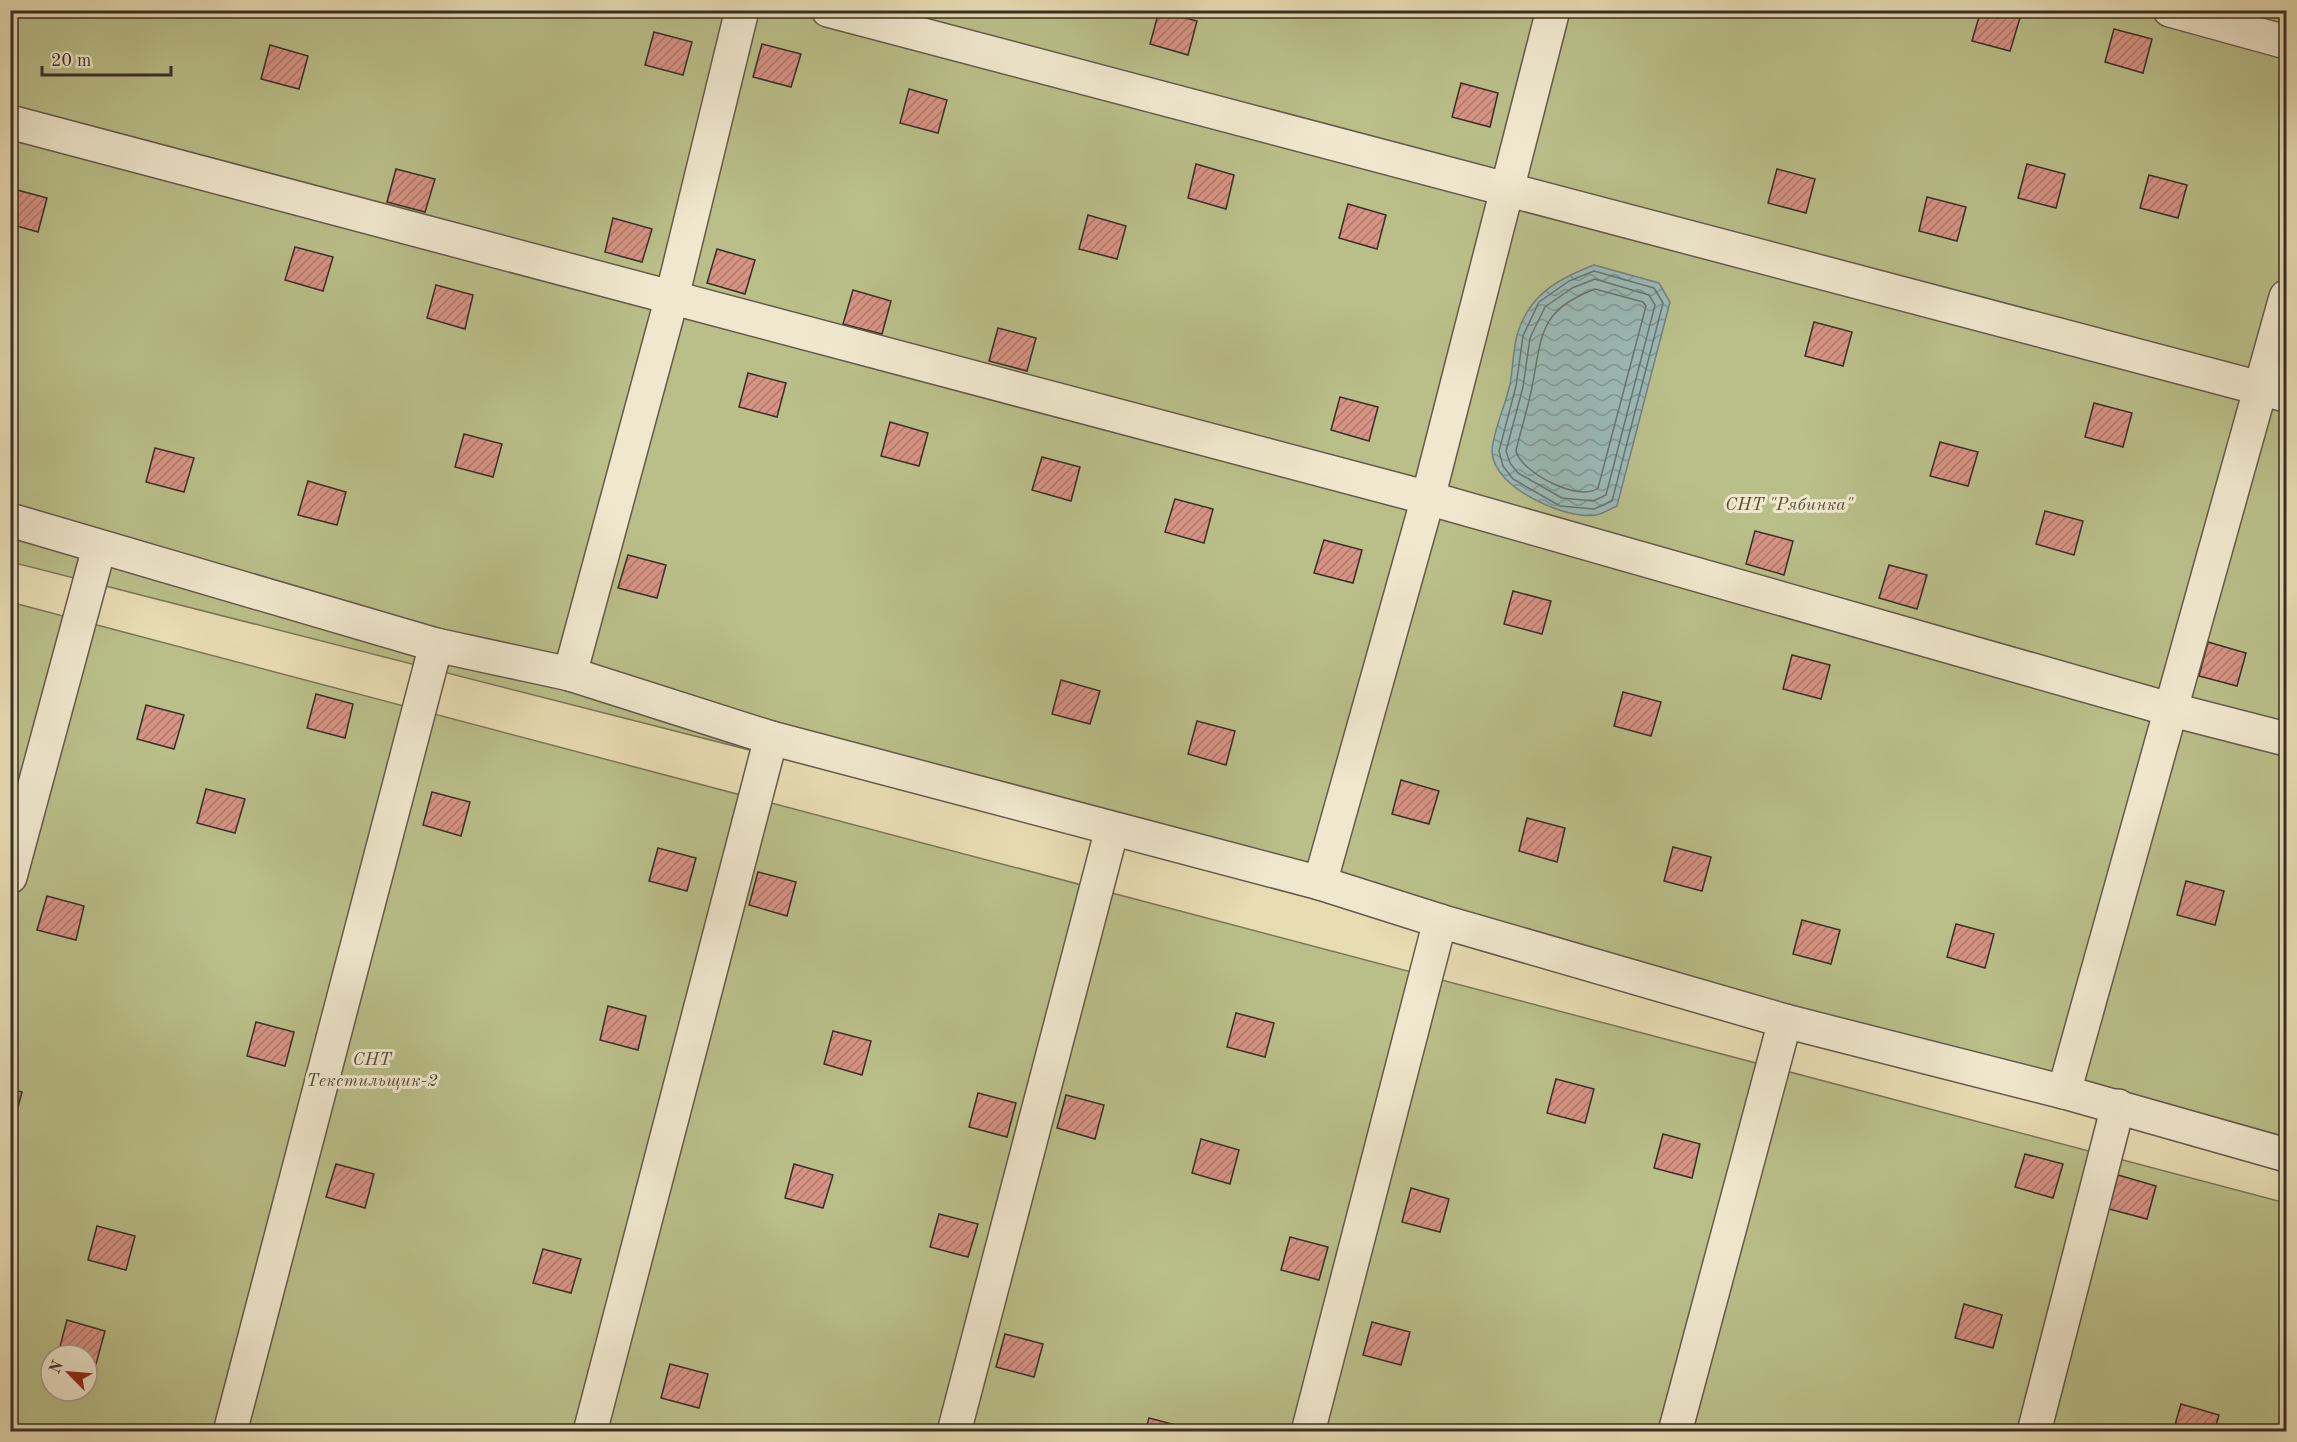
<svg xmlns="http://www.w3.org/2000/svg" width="2297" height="1442" viewBox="0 0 2297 1442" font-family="'Old Standard TT',serif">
<defs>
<pattern id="water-waves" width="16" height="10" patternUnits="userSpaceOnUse" patternTransform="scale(1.5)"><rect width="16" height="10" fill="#9bb9b7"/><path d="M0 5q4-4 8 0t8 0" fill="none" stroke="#7f9795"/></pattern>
<pattern id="building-hatch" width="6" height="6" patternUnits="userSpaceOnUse" patternTransform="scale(1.5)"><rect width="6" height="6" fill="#d79384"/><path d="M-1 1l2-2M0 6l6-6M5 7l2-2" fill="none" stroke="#af786c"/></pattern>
</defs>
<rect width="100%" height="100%" fill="#e8dcb3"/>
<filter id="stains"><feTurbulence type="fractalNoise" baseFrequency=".00333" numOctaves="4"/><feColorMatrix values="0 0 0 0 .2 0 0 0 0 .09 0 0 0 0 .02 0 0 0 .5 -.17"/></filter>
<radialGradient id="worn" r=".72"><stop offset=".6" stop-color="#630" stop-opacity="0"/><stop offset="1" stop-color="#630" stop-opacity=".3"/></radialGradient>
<g fill="#babf8a" stroke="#7a7658" stroke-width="1.5" fill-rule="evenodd">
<polygon points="10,11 2286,11 2286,1141 11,562"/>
<path d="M10,602L2286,1203V1431H11ZM51,1355H87V1391H51Z"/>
</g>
<path fill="url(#water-waves)" stroke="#74817d" stroke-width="1.5" d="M1594,265L1659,283L1670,302L1617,506C1610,509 1603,514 1596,515C1565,520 1492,487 1492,451C1493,431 1506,404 1510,384C1513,368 1513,351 1517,335C1529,294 1558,279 1594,265Z"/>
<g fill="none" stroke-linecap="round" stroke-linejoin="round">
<g stroke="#6a746f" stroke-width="1.5">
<polygon points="1594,271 1654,288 1663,303 1612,501 1594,509 1560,506 1513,479 1503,466 1499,451 1516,386 1523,336 1539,302 1569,281"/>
<polygon points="1595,279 1649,295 1655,305 1606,495 1593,501 1562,498 1518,473 1510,463 1506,451 1523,387 1530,338 1545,307 1572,288"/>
<path d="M1595,289L1643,302L1646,306L1598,488C1579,503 1521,472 1516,451C1521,429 1528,408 1532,387C1542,335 1539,310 1595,289Z"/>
</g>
</g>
<g fill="url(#building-hatch)" stroke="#392e27" stroke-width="1.5">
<polygon points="1981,10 1993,10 2020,18 2010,51 1972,41"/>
<polygon points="1159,11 1197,21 1188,55 1150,44"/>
<polygon points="2114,29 2152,39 2143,73 2105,62"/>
<polygon points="654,32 692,42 683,75 645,65"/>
<polygon points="762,44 801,54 791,87 753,77"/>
<polygon points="270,45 308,56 299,89 261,79"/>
<polygon points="1461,83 1498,93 1490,127 1452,117"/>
<polygon points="909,89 947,100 938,133 900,123"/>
<polygon points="1196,164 1234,175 1226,209 1188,198"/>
<polygon points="2027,164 2065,174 2056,208 2018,198"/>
<polygon points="396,169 435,179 425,212 387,202"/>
<polygon points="1777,169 1815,179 1806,213 1768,203"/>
<polygon points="2149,175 2187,185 2178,218 2140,208"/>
<polygon points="10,188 47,198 38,232 10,224"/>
<polygon points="1927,197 1966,207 1957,241 1919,231"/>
<polygon points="1348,204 1386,215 1377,249 1339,238"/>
<polygon points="1088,215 1126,226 1117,259 1079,249"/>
<polygon points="613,218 652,229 642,262 605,252"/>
<polygon points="295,247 333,257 323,291 285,280"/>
<polygon points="717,249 755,260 745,294 707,283"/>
<polygon points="436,285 473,295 465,329 427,318"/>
<polygon points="853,290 891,301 882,334 843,324"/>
<polygon points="10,311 17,313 10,337"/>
<polygon points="1814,322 1852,332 1843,366 1805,356"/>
<polygon points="998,328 1036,338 1027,371 989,361"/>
<polygon points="748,373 786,383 777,417 739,407"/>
<polygon points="1340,397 1378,407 1369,441 1331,430"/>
<polygon points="2094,403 2132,413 2123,447 2085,437"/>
<polygon points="890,422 928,433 919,466 881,456"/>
<polygon points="464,434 502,444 493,477 455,467"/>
<polygon points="1940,442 1978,452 1968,486 1930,476"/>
<polygon points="155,448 194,458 184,492 146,482"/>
<polygon points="1042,457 1080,467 1071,501 1032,490"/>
<polygon points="308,481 346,492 337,525 298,515"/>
<polygon points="1175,499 1213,509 1204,543 1165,532"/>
<polygon points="2045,511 2083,521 2074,555 2036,544"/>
<polygon points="1755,531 1793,541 1784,575 1746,564"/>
<polygon points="1324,540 1362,550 1353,583 1314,573"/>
<polygon points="628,555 666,565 657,598 618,588"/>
<polygon points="1889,565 1927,575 1917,609 1879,598"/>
<polygon points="1513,591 1551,601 1542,634 1504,624"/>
<polygon points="2208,642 2246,653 2237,686 2199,676"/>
<polygon points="1792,655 1830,665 1821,699 1783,689"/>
<polygon points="1061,680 1100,691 1090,724 1052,714"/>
<polygon points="1623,692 1661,702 1651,736 1614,726"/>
<polygon points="316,694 353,704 345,738 307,728"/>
<polygon points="146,705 184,715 174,749 137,739"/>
<polygon points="1197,721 1235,731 1226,765 1188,754"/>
<polygon points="1401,780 1439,791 1429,824 1392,814"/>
<polygon points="206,789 245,799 235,833 197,823"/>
<polygon points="432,792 470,802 461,836 423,825"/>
<polygon points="1527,818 1565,828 1557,862 1519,851"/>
<polygon points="1673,847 1711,857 1702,891 1664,881"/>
<polygon points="658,848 696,858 687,891 649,881"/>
<polygon points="758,872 796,882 787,916 749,905"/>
<polygon points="2186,881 2224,891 2215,925 2177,915"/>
<polygon points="47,896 84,906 76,940 37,930"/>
<polygon points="1802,920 1840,930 1831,964 1793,954"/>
<polygon points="1956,924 1994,934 1985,968 1947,957"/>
<polygon points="608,1006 646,1016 638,1050 600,1040"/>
<polygon points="1236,1013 1274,1023 1265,1057 1227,1047"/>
<polygon points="256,1022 294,1032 285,1066 247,1056"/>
<polygon points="833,1031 871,1041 862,1075 824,1064"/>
<polygon points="1556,1079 1594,1089 1585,1123 1547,1113"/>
<polygon points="10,1089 22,1092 13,1126 10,1125"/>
<polygon points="978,1093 1016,1103 1007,1137 969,1127"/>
<polygon points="1066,1095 1104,1105 1095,1139 1057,1128"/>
<polygon points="1663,1134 1700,1144 1692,1178 1654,1168"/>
<polygon points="1201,1139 1239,1150 1230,1184 1192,1173"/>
<polygon points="2025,1154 2063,1164 2053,1198 2015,1187"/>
<polygon points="336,1164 374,1174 365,1208 326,1197"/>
<polygon points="794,1164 833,1175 823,1208 785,1198"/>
<polygon points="2118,1175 2156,1186 2147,1219 2109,1209"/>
<polygon points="1411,1188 1449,1199 1440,1232 1402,1222"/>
<polygon points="939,1214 978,1224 968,1257 930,1247"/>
<polygon points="97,1226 135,1236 126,1270 88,1260"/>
<polygon points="1290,1237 1328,1247 1319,1280 1281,1270"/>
<polygon points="543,1249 581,1259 571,1293 533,1283"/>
<polygon points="1964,1304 2002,1315 1993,1348 1955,1338"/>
<polygon points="67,1320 105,1331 96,1364 87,1362 87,1355 58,1354"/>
<polygon points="1372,1322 1410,1332 1401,1365 1363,1355"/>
<polygon points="1005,1334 1043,1344 1034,1377 996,1367"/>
<polygon points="670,1364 708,1374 699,1408 661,1398"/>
<polygon points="2181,1404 2219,1415 2214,1432 2173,1432"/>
<polygon points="1149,1418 1187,1428 1186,1432 1145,1432"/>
<polygon points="279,1426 298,1432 278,1432"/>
</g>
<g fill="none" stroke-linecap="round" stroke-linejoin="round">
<defs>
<g id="minor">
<polyline points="828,10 2286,395"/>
<polyline points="2170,10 2286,42"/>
<polyline points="10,122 1428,498 2169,709 2286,739"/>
<polyline points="10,520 436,645 570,674 771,738 1320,883 1440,921 1785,1021 2064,1092 2286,1155"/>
<polyline points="570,674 672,297 742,10"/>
<polyline points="10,877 99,548"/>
<polyline points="1320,883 1428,498 1553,10"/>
<polyline points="2064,1092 2286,297"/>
<polyline points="230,1432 436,645"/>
<polyline points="590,1432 771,738"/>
<polyline points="954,1432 1112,829"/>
<polyline points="1308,1432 1440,921"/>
<polyline points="1675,1432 1785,1021"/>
<polyline points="2034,1432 2118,1106"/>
</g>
</defs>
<use href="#minor" stroke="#655a4a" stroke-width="36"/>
<use href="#minor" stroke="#f0e8ce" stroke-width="33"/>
</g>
<g text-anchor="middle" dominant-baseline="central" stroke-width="6" stroke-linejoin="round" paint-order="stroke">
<g font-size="18" font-style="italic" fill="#534b3b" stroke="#f0e8ce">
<text x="1789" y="505">СНТ "Рябинка"</text>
<text x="372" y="1060">СНТ<tspan x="372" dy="21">Текстильщик-2</tspan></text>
</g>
</g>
<rect width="2297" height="1442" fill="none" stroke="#e8dcb3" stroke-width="36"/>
<rect x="12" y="12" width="2273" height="1418" fill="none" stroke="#392e27" stroke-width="3"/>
<rect x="18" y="18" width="2261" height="1406" fill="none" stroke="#392e27" stroke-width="1.5"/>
<g transform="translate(69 1373) rotate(295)"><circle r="28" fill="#f0e8ce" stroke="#a79e8b" stroke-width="1.5"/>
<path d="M0-4.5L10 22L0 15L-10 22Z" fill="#8f2418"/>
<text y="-9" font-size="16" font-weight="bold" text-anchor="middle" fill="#392e27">N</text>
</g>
<path d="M42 66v9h129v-9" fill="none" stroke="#392e27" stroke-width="3"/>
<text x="51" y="66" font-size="18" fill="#392e27" stroke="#f0e8ce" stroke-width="4.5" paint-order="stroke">20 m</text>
<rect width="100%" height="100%" filter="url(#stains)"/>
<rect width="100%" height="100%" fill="url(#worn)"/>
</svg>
